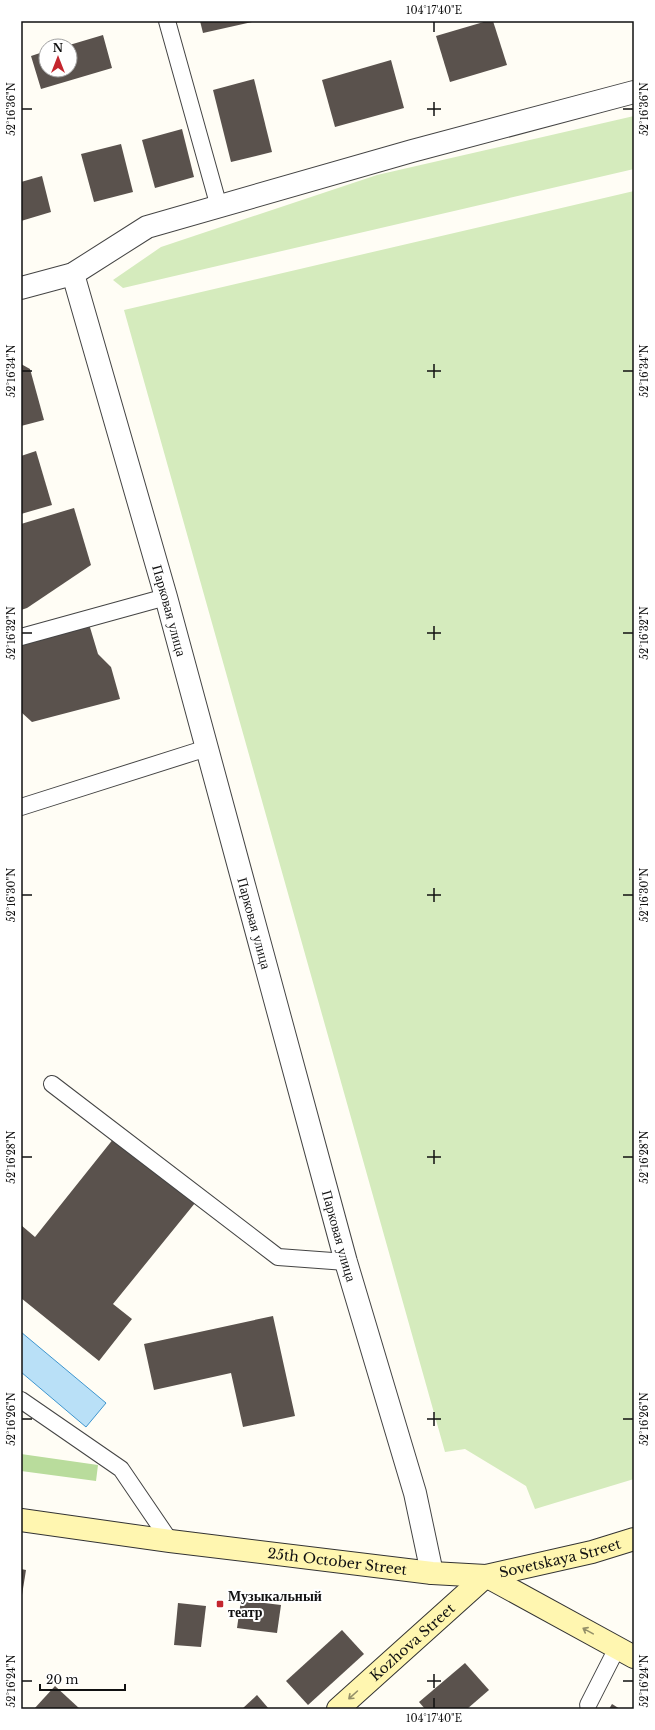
<svg xmlns="http://www.w3.org/2000/svg" width="655" height="1730" viewBox="0 0 655 1730" font-family="'Libre Baskerville',serif">
<rect width="100%" height="100%" fill="#fffdf5"/>
<g fill="#d5ebbd">
<polygon points="634,116 634,169 123,288 113,280 161,247 377,175"/>
<polygon points="634,191 634,1479 535,1509 526,1486 465,1449 445,1452 124,310"/>
</g>
<polygon fill="#b9dc9c" points="21,1454 98,1465 96,1481 21,1471"/>
<polygon fill="#b9e0f7" stroke="#3f96cf" points="21,1332 106,1403 86,1427 21,1372"/>
<g fill="#5a524d">
<polygon points="200,21 252,21 252,22 203,33"/>
<polygon points="487,21 493,21 507,65 450,82 436,36"/>
<polygon points="103,35 112,68 41,89 31,56 46,51 46,70 70,70 70,46 66,46"/>
<polygon points="391,60 404,108 335,127 322,80"/>
<polygon points="254,79 272,152 231,162 213,90"/>
<polygon points="182,129 194,177 155,188 142,140"/>
<polygon points="121,144 133,192 94,202 81,154"/>
<polygon points="42,176 51,212 21,221 21,182"/>
<polygon points="21,364 30,369 44,420 21,426"/>
<polygon points="36,451 52,505 21,514 21,456"/>
<polygon points="74,508 91,565 27,608 21,610 21,524"/>
<polygon points="89,624 98,654 111,667 120,699 32,722 21,712 21,643"/>
<polygon points="114,1138 195,1203 113,1304 132,1319 99,1361 21,1298 21,1225 35,1237"/>
<polygon points="273,1316 295,1416 243,1427 231,1373 154,1390 144,1344"/>
<polygon points="21,1569 26,1570 22,1595 21,1595"/>
<polygon points="241,1600 281,1605 277,1633 237,1628"/>
<polygon points="178,1603 206,1606 201,1647 174,1645"/>
<polygon points="342,1630 364,1654 308,1705 286,1681"/>
<polygon points="465,1663 489,1690 467,1709 425,1709 419,1702"/>
<polygon points="55,1686 80,1709 34,1709"/>
<polygon points="257,1695 269,1709 242,1709"/>
<polygon points="612,1704 620,1709 609,1709"/>
</g>
<g fill="none" stroke-linecap="round" stroke-linejoin="round">
<defs>
<g id="service">
<polyline points="167,21 219,207"/>
<polyline points="21,637 166,597"/>
<polyline points="21,807 207,748"/>
<polyline points="52,1084 278,1257 346,1262"/>
<polyline points="21,1400 121,1469 170,1541"/>
<polyline points="588,1705 617,1648"/>
</g>
<g id="minor">
<path id="s1" d="M73,274L166,597L346,1262L415,1493L432,1573"/>
<polyline points="21,288 73,274 147,227 412,151 634,92"/>
</g>
<g id="secondary">
<path id="s2" d="M21,1520L170,1541L432,1573L486,1576L634,1657"/>
<path id="s3" d="M338,1709L486,1576L592,1552L634,1539"/>
</g>
</defs>
<use href="#service" stroke="#444" stroke-width="18"/>
<use href="#minor" stroke="#444" stroke-width="24"/>
<use href="#secondary" stroke="#333" stroke-width="24"/>
<use href="#service" stroke="#fff" stroke-width="16"/>
<use href="#minor" stroke="#fff" stroke-width="22"/>
<use href="#secondary" stroke="#fff6b0" stroke-width="22"/>
</g>
<defs><path id="oneway-shaft" d="M-6 0H5M1.5-3L5.5 0L1.5 3" fill="none" stroke-width="1.6" stroke-linecap="round" stroke-linejoin="round"/></defs>
<g stroke="#948f68">
<use href="#oneway-shaft" transform="translate(588 1631) rotate(-151)"/>
<use href="#oneway-shaft" transform="translate(353 1695) rotate(138)"/>
</g>
<path fill="none" stroke="#111" stroke-width="1.5" d="M434,22V32M434,102V116M22,109H32M427,109H441M623,109H633M434,364V378M22,371H32M427,371H441M623,371H633M434,626V640M22,633H32M427,633H441M623,633H633M434,888V902M22,895H32M427,895H441M623,895H633M434,1150V1164M22,1157H32M427,1157H441M623,1157H633M434,1412V1426M22,1419H32M427,1419H441M623,1419H633M434,1674V1688M22,1681H32M427,1681H441M623,1681H633M434,1698V1708"/>
<rect fill="#c4262e" stroke="#fff" stroke-width="1.5" x="216" y="1600" width="8" height="8" rx="2"/>
<g text-anchor="middle" dominant-baseline="central" stroke-width="4" stroke-linejoin="round" paint-order="stroke">
<g font-size="14" fill="#111" stroke="#fff">
<text stroke="none"><textPath href="#s1" startOffset="350">Парковая улица</textPath></text>
<text stroke="none"><textPath href="#s1" startOffset="674">Парковая улица</textPath></text>
<text stroke="none"><textPath href="#s1" startOffset="998">Парковая улица</textPath></text>
<text stroke="none"><textPath href="#s3" startOffset="275">Sovetskaya Street</textPath></text>
<text stroke="none"><textPath href="#s2" startOffset="319">25th October Street</textPath></text>
<text stroke="none"><textPath href="#s3" startOffset="100">Kozhova Street</textPath></text>
</g>
<g font-size="14" font-weight="bold" fill="#111" stroke="#fff" text-anchor="start">
<text x="228" y="1596">Музыкальный<tspan x="228" dy="16">театр</tspan></text>
</g>
</g>
<rect width="655" height="1730" fill="none" stroke="#ffffff" stroke-width="44"/>
<g transform="translate(58 58)"><circle r="19" fill="#ffffff" stroke="#a0a0a0"/>
<path d="M0-3L7 15L0 10L-7 15Z" fill="#c4262e"/>
<text y="-6" font-size="11" font-weight="bold" text-anchor="middle" fill="#111111">N</text>
</g>
<path d="M40 1684v6h85v-6" fill="none" stroke="#111111" stroke-width="2"/>
<text x="46" y="1684" font-size="12" fill="#111111" stroke="#ffffff" stroke-width="3" paint-order="stroke">20 m</text>
<rect x="22" y="22" width="611" height="1686" fill="none" stroke="#111" stroke-width="1.5"/>
<g font-size="10" text-anchor="middle" fill="#111">
<text x="434" y="14">104°17'40"E</text>
<text transform="translate(11 109) rotate(-90)" y="4">52°16'36"N</text>
<text transform="translate(644 109) rotate(-90)" y="4">52°16'36"N</text>
<text transform="translate(11 371) rotate(-90)" y="4">52°16'34"N</text>
<text transform="translate(644 371) rotate(-90)" y="4">52°16'34"N</text>
<text transform="translate(11 633) rotate(-90)" y="4">52°16'32"N</text>
<text transform="translate(644 633) rotate(-90)" y="4">52°16'32"N</text>
<text transform="translate(11 895) rotate(-90)" y="4">52°16'30"N</text>
<text transform="translate(644 895) rotate(-90)" y="4">52°16'30"N</text>
<text transform="translate(11 1157) rotate(-90)" y="4">52°16'28"N</text>
<text transform="translate(644 1157) rotate(-90)" y="4">52°16'28"N</text>
<text transform="translate(11 1419) rotate(-90)" y="4">52°16'26"N</text>
<text transform="translate(644 1419) rotate(-90)" y="4">52°16'26"N</text>
<text transform="translate(11 1681) rotate(-90)" y="4">52°16'24"N</text>
<text transform="translate(644 1681) rotate(-90)" y="4">52°16'24"N</text>
<text x="434" y="1722">104°17'40"E</text>
</g>
</svg>
